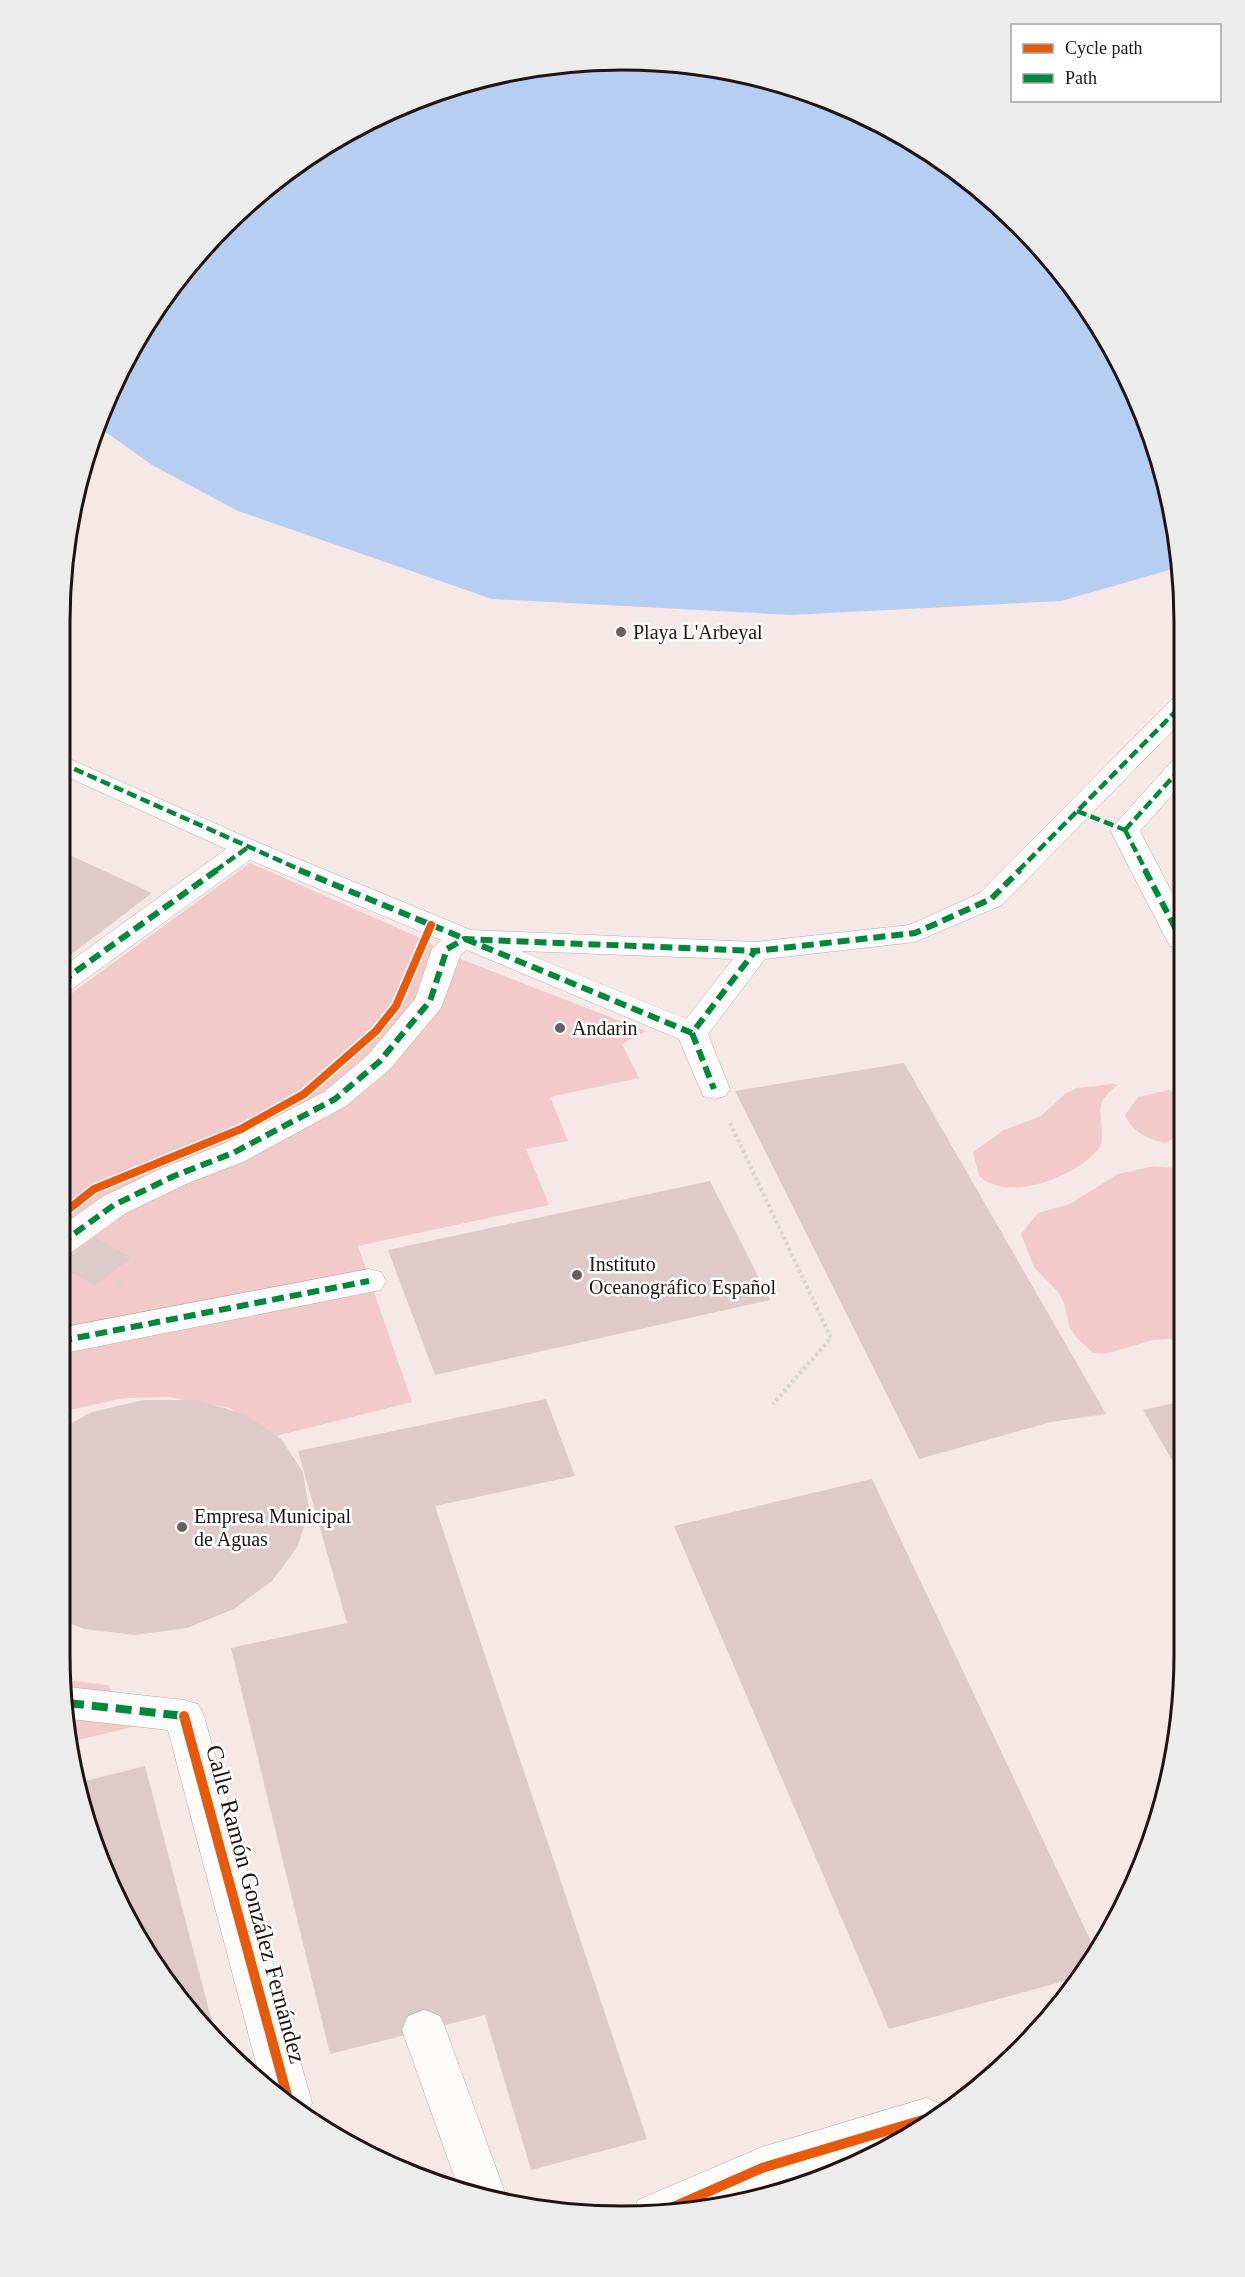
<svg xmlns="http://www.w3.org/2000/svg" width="1245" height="2277" viewBox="0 0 1245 2277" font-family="'Times New Roman',serif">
<rect width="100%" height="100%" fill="#f6e8e7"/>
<g fill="#f1cac9">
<polygon points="250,863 425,940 445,953 646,1031 622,1044 639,1078 550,1097 568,1141 526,1149 549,1205 358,1246 412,1402 272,1437 230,1408 169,1397 124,1398 60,1412 61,1001"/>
<path d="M1113,1084L1118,1085C1088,1106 1106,1116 1101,1146C1080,1175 1010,1204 979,1176L973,1152L1004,1130L1041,1116L1065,1094L1076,1088Z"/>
<path d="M1169,1090L1182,1096C1182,1115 1185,1133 1166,1143C1149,1140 1131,1131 1125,1115L1138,1097Z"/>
<polygon points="1154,1166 1182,1169 1183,1338 1153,1340 1105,1354 1093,1353 1076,1337 1069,1326 1065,1306 1059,1293 1034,1267 1021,1234 1038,1213 1070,1204 1118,1174"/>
<polygon points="64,1680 108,1685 132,1727 74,1741"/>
</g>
<polygon fill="#b7cef3" points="585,61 696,65 803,90 903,135 994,200 1090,310 1155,441 1180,549 1180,567 1061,601 791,615 492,599 238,511 152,465 100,428 135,342 199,252 280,176 373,118 477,79"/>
<g fill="#decac9">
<polygon points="61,851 152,893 61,962"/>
<polygon points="904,1063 1106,1414 1051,1422 919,1459 735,1091"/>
<polygon points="710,1181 770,1300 435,1375 388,1250"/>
<polygon points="95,1237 131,1258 95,1285 60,1266"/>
<polygon points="546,1399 575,1476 435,1506 647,2139 531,2170 485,2015 330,2054 231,1648 347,1623 298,1451"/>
<polygon points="144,1400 197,1400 244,1414 281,1439 303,1472 309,1509 298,1546 272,1581 234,1609 187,1628 135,1635 85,1629 60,1620 60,1429 92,1412"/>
<polygon points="1183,1401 1183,1479 1143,1410"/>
<polygon points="872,1479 1096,1952 1075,1978 889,2029 674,1526"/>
<polygon points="145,1766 215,2033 176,1997 90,1836 81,1782"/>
</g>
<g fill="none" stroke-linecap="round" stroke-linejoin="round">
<defs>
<g id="street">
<path d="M1181,698V722L1002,905L915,942L765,959L708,1034L730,1089L725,1096L714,1099L703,1096L679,1039L467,950L461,954L441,1008L390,1069L346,1106L245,1161L186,1184L126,1213L72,1252L60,1256V1227L102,1197L162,1168L221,1145L324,1092L368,1055L415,999L432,949L441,940L250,860L72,989L61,991V968L226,849L61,774V755L257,842L471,930L755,942L909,925L980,893L1171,700ZM521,951L733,959L686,1019Z"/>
<polygon points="1181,760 1181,785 1140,831 1181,910 1181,948 1170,946 1166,939 1110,830 1171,762"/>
<polygon points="369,1269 381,1272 386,1281 381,1290 60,1354 60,1328"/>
<polygon points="68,1687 184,1700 198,1704 204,1716 312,2103 305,2118 259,2074 168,1730 71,1719 65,1688"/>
<polygon points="424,2010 440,2016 446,2030 508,2201 477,2198 459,2190 402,2030 408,2016"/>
<polygon points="926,2098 942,2104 944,2108 862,2159 755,2193 660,2216 632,2213 638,2200 762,2147"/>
</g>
</defs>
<use href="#street" stroke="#b7a9a8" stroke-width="1"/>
<g stroke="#d7d3d3" stroke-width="4" stroke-dasharray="3 3" stroke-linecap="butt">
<polyline points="730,1123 831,1338 773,1404"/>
<polyline points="116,1282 125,1287"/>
</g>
<use href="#street" fill="#fefcfb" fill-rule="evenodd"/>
<g stroke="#00873e" stroke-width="4.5" stroke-dasharray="10 4.5" stroke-linecap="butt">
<polyline points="61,763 303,871"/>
<polyline points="1077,811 1125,830"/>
<polyline points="1125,830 1146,871"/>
<polyline points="1125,830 1181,768"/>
<polyline points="215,871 247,848"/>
<polyline points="1018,871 1181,706"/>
</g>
<g stroke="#00873e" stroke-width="6" stroke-dasharray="12 6" stroke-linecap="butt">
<polyline points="299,870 692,1033 755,951 915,933 991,899 1020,870"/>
<polyline points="1145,870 1181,939"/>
<polyline points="61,982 217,870"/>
<polyline points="692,1033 714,1089"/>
<polyline points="60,1244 114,1205 174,1176 233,1153 335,1099 379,1062 430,1001 447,949 464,939 755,951"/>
<polyline points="60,1341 369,1281"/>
</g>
<polyline stroke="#00873e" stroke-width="8" stroke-dasharray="16 8" stroke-linecap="butt" points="68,1703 184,1716"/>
<defs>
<polyline id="cycleway-far1" points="60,1216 94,1189 241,1129 304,1094 376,1031 396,1006 431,925"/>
<g id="cycleway">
<polyline points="184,1716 289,2103"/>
<polyline points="655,2215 762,2168 926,2119"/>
</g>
</defs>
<use href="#cycleway-far1" stroke="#fff" stroke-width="11"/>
<use href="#cycleway" stroke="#fff" stroke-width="14"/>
<use href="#cycleway-far1" stroke="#e8590c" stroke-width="8"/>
<use href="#cycleway" stroke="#e8590c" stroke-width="10"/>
</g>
<g fill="#6c5e5d" stroke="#fff" stroke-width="2">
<circle cx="621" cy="632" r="6"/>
<circle cx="560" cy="1028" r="6"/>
<circle cx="577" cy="1275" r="6"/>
<circle cx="182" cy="1527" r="6"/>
</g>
<g text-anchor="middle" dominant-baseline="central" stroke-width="5" stroke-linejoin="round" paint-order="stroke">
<g font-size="20" fill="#221313" stroke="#fff" text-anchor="start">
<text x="633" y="632">Playa L'Arbeyal</text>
<text x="572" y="1028">Andarin</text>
<text x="589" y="1264">Instituto<tspan x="589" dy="23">Oceanográfico Español</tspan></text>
<text x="194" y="1516">Empresa Municipal<tspan x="194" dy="23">de Aguas</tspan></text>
</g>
<g font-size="24" fill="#221313" stroke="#fff">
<text transform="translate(256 1904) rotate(75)">Calle Ramón González Fernández</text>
</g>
</g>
<path d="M0 0H1245V2277H0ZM622 70H622A552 552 0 0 1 1174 622V1654A552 552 0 0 1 622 2206H622A552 552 0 0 1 70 1654V622A552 552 0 0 1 622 70Z" fill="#edecec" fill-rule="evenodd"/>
<path fill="none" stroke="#221313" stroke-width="3" d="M622 70H622A552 552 0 0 1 1174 622V1654A552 552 0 0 1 622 2206H622A552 552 0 0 1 70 1654V622A552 552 0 0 1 622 70Z"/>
<rect x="1011" y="24" width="210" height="78" fill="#ffffff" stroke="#a7a1a1" stroke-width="1.5"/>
<rect x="1023" y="44" width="30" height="9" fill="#e8590c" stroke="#a7a1a1" stroke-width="1.5"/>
<text x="1065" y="54" font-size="18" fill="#221313">Cycle path</text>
<rect x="1023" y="74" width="30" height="9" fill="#00873e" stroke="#a7a1a1" stroke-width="1.5"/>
<text x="1065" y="84" font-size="18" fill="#221313">Path</text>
</svg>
